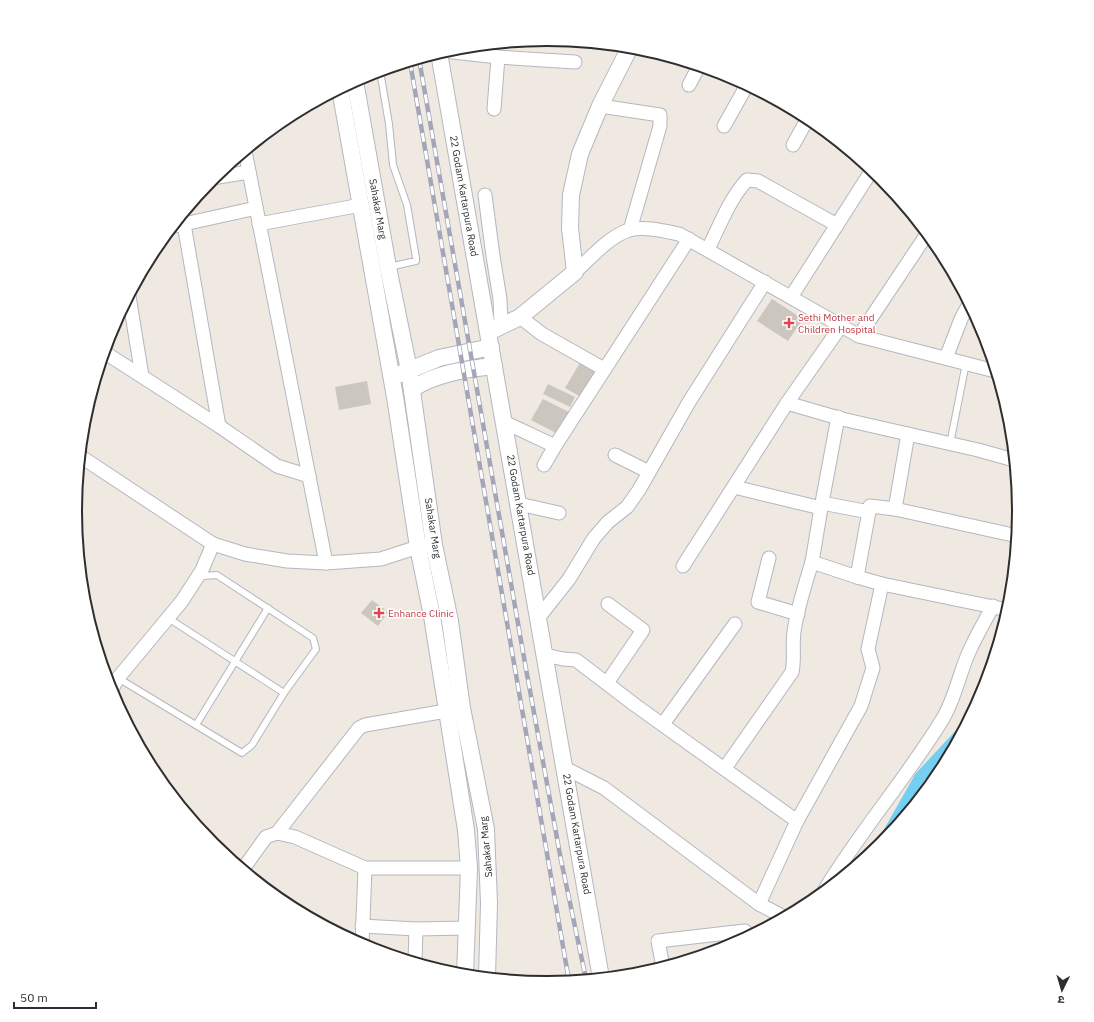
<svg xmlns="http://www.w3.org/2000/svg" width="1094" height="1022" viewBox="0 0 1094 1022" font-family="'IBM Plex Sans','Noto Sans Devanagari',sans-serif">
<rect width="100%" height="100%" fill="#efe9e1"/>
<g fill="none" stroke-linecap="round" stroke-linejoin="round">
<polyline stroke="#75cff0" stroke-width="11" points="882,844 920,777 960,734"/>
</g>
<g fill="#cbc7bf">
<polygon points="772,299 803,319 788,341 757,321"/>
<polygon points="581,361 597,370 581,397 565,388"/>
<polygon points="367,381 371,404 339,410 335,387"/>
<polygon points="548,384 575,397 570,407 543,394"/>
<polygon points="543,399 569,412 558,434 531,420"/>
<polygon points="372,600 388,612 378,626 361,613"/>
</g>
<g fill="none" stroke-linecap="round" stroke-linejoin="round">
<defs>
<g id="service">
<polyline points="380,71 389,124 393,165 407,205 416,258 416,261 389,267"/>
<polyline points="950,444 966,363"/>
<polyline points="168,618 284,693"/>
<polyline points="118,678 242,753 252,745 284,693 316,649 313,638 217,575 203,576 199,575"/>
<polyline points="196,725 268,608"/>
</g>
<g id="minor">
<polyline points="444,51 498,57 575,62"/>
<polyline points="689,85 699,66"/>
<polyline points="600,106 660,115 660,126 630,230"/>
<polyline points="494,109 498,57"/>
<polyline points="724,126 747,85"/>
<polyline points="793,145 808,118"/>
<polyline points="245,151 326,563"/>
<polyline points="212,178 249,172"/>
<polyline points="485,195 493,256 500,299 501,325"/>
<polyline points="184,224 256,208"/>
<polyline points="259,224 361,205"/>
<polyline points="173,226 184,224 219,426"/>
<path d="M708,249C719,227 730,198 747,180L758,181L837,225"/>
<path d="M575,272C591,258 608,237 629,230C645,226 664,231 679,234L859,336L995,371"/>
<polyline points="129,296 142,376"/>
<polyline points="791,297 872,170"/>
<polyline points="520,317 542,334 604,369"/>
<polyline points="841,326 787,403 842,419 978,450 1014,460"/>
<polyline points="859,336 927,234"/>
<polyline points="104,352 219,426 277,466 309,476"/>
<polyline points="946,358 961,319 969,304"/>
<polyline points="504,422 555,446 689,239"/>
<polyline points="615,455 649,472"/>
<polyline points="80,456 213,544 245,554 287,561 326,563 381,559 418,547 427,546"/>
<polyline points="544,465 555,446"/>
<polyline points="734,487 821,508 838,417"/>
<polyline points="822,503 869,512"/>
<polyline points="519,504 559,513"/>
<polyline points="895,509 1017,536"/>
<polyline points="769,558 758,602 798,614"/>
<polyline points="812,562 821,508"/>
<polyline points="683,566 787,403"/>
<polyline points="882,584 1008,610"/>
<polyline points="539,617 569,579 594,538 608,522 627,507 639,490 689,402 765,282"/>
<polyline points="545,655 563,659 576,660 635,705 797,821"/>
<polyline points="607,683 643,630 608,604"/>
<polyline points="111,691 118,678 182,601 202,570 213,544"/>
<polyline points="663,724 735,624"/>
<polyline points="565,768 604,788 759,904 797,821 861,706 873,668 868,649 882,584 857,577 870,506 895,509 908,434"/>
<path d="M725,768L792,672C795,659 792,646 794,632C797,609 805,585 812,562L857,577"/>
<polyline points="277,833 359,728 365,725 446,711"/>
<polyline points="243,869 266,837 277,833 295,837 365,868 469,868"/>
<path d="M824,891C860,831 906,779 942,720C955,699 959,674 969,652C976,636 985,621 993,606"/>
<polyline points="759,904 784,917"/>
<polyline points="362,926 416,929 467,928"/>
<polyline points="362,945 365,868"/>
<polyline points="415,962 416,929"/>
<polyline points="663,967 658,941 745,931 749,936"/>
</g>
<g id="tertiary">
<polyline points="439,53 601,978"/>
<polyline points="355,81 388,267 409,370 434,545 450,621 462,708 486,829 489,903 487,977"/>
<polyline points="340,89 395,397 418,547 432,616 466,830 469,868 465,975"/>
<polyline points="489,332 520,317 575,272 570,228 571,195 580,154 600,106 630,47"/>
<polyline points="400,374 439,358 491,347"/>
<path d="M412,389C436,373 467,369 494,366"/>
</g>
</defs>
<use href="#service" stroke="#b4b7c1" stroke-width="8"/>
<use href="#minor" stroke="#b4b7c1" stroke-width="15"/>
<use href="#tertiary" stroke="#b4b7c1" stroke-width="18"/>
<use href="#service" stroke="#fff" stroke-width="6"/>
<use href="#minor" stroke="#fff" stroke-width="13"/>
<use href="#tertiary" stroke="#fff" stroke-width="16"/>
<defs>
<g id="rail">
<polyline points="419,59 526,669 561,860 586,979"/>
<polyline points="410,62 569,981"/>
</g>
</defs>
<use href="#rail" stroke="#a3a6b8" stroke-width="4.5"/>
<use href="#rail" stroke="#fff" stroke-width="3" stroke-dasharray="9" stroke-linecap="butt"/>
</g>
<g fill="#e0444e" stroke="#fff" stroke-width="1.5">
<path d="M787 317h4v4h4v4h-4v4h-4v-4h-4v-4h4z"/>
<path d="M377 607h4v4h4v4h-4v4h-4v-4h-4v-4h4z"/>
</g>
<g text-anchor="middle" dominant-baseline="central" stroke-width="3" stroke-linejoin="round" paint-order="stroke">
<g font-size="10" fill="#2e2e2e" stroke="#fff">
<text transform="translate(464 196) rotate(80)">22 Godam Kartarpura Road</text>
<text transform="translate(378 209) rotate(80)">Sahakar Marg</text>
<text transform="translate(521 515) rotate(80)">22 Godam Kartarpura Road</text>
<text transform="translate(433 528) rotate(81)">Sahakar Marg</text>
<text transform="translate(577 834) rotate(80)">22 Godam Kartarpura Road</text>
<text transform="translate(486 847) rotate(-95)">Sahakar Marg</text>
</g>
<g font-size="10" fill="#be3a42" stroke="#fff" text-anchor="start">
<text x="798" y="317">Sethi Mother and<tspan x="798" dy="12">Children Hospital</tspan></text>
<text x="388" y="613">Enhance Clinic</text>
</g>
</g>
<path d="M0 0H1094V1022H0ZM82 511a465 465 0 1 1 930 0a465 465 0 1 1-930 0Z" fill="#fff" fill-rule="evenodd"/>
<path fill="none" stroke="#2e2e2e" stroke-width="2" d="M82 511a465 465 0 1 1 930 0a465 465 0 1 1-930 0Z"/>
<g transform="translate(1062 990) rotate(185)" stroke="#ffffff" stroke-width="3" paint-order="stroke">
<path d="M0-3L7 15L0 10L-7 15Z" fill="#2e2e2e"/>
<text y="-6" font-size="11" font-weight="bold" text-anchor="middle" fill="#2e2e2e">उ</text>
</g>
<path d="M14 1002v6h82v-6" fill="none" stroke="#2e2e2e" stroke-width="2"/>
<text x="20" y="1002" font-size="12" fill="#2e2e2e" stroke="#ffffff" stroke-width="3" paint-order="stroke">50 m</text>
</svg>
